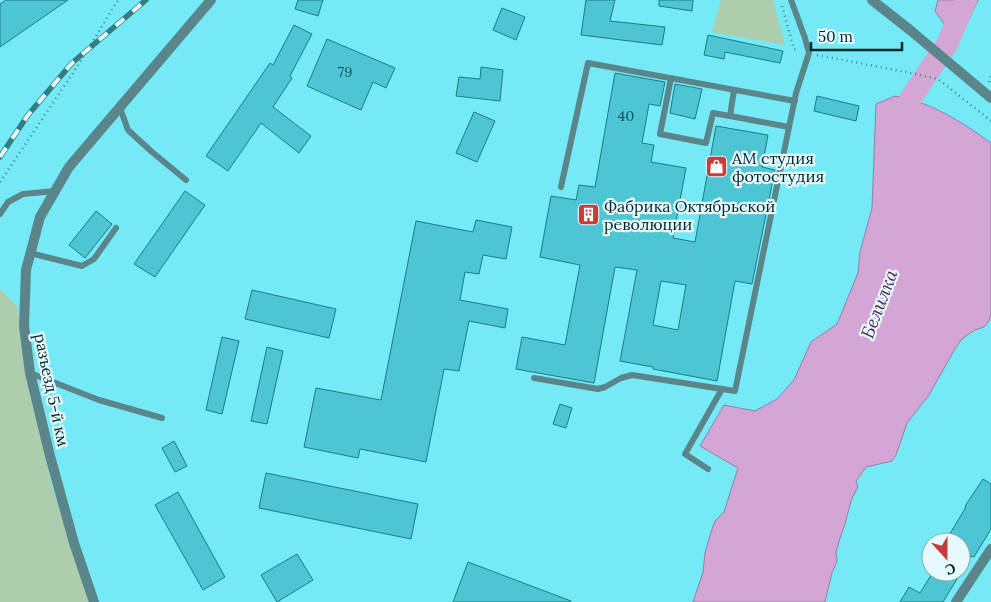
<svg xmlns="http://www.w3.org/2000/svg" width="991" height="602" viewBox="0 0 991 602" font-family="Lora,serif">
<rect width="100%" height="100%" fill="#75eaf6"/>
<g fill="#adcead">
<polygon points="721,0 773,0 785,45 712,32"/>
<polygon points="0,289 17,306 51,483 89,602 0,602"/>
</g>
<g fill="#d3a6d5" stroke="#9480a2">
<polygon points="938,0 978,0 963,32 951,46 947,44 947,28 935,11"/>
<path d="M895,96C931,102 962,122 991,143V314L989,321L984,327L975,330L963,338L956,347L929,395L907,423L896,455L892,461L866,467L856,481L858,486L851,501L845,524L841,535L836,552L837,561L832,573L825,602H693L703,572L705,553L710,535L715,521L724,512L738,468L700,446L724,405L755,411L777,399L794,380L811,342L837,324L858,273L860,252L872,208L876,104Z"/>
</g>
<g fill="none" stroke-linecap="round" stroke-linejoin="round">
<polyline stroke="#d3a6d5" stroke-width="22" points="910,129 910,99 947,44 966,0"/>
</g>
<g fill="#4dc5d2" stroke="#1a7c86" fill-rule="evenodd">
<polygon points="6,0 68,0 0,47 0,4"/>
<polygon points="298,0 323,0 318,16 295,9"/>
<polygon points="586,0 615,0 610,21 665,27 662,45 581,35"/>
<polygon points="659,0 693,0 692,11 659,6"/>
<polygon points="502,8 525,17 516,40 493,30"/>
<polygon points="294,25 312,34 290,76 292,78 273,107 311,136 299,153 261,123 228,171 206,156 270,63 273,65"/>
<polygon points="708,35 783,51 780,63 725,52 724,59 704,55"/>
<polygon points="327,39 395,68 386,88 373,82 361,110 307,86"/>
<polygon points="481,67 503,70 500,101 456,96 459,77 480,79"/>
<path d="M615,73L665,82L660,106L649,104L642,143L654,145L651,162L686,168L673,238L695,242L716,126L768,135L762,167L775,170L752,284L735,281L717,381L653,369V367L620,361L637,270L615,267L594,383L516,369L522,337L565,345L580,265L540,257L551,196L576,200L579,185L595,187ZM661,281L686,285L678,330L653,325Z"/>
<polygon points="675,84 702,89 695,119 670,113"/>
<polygon points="817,96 859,106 856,121 814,111"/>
<polygon points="474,112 495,121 477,162 456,153"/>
<polygon points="185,191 205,205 155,277 134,264"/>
<polygon points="96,211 112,224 85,258 69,245"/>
<polygon points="476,220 512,227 506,259 483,255 479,274 465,272 460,300 508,309 505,328 469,321 459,371 444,369 426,462 360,449 358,458 304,447 316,388 381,400 416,221 473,232"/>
<polygon points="252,290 336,309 329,338 245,319"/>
<polygon points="222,337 239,341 222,414 206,410"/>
<polygon points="267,347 283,351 267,424 251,421"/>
<polygon points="560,404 572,408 566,428 553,424"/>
<polygon points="174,441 187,466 175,472 162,448"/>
<polygon points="266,473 418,504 411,539 259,508"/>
<polygon points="983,479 991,484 991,529 974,557 971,556 943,602 900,602 909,587 920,593 933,572 961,572 961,542 945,542 966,507 965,506"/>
<polygon points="178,492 225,577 203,590 155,505"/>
<polygon points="297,554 313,580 277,602 261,575"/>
<polygon points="468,562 571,601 571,602 453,602"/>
</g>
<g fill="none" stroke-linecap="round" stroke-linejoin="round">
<g stroke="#3a878f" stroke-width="2.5" stroke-dasharray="1 4" stroke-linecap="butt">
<polyline points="782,6 794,49 799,50"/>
<polyline points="817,55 906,72 938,79 991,121"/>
<polyline points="989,82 991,76"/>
<polyline points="0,182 77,67 118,0"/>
</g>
<g stroke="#5a858a" stroke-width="6">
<polyline points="671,78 660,134 706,143 713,113 730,116"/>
<polyline points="734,90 730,116 789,127"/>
<polyline points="120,108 128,130 152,152 186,180"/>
<polyline points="561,187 588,63 795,101"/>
<polyline points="0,214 8,202 23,194 55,191"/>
<polyline points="30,253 82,266 94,259 116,228"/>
<polyline points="30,373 99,400 162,418"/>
<polyline points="534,378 598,389 605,387 621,378 632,375 735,391 796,93 809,53 805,38 791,0"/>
<polyline points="708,469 685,454 722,389"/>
</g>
<g stroke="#5a858a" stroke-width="10">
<polyline points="94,602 74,543 50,456 30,373 24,326 26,270 40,217 69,167 211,0"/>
<polyline points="956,602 991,549"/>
</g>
<polyline stroke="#5a858a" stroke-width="10" points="872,0 910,30 991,98"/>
<defs>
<polyline id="rail" points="0,157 28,115 72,63 146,0"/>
</defs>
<use href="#rail" stroke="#337d84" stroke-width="5.5"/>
<use href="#rail" stroke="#e6fafd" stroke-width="4" stroke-dasharray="11" stroke-linecap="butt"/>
</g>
<defs>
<symbol id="shop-square" viewBox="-11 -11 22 22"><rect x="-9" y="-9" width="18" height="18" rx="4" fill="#ca3b3b" stroke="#e6fafd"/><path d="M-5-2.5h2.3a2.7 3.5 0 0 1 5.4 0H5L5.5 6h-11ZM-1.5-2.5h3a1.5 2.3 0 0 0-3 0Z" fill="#fff"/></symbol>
<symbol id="building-square" viewBox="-11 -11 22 22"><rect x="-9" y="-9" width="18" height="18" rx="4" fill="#ca3b3b" stroke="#e6fafd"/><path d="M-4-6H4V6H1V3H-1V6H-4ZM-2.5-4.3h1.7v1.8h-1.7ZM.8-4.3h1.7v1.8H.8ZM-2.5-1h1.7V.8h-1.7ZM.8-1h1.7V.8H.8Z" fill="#fff"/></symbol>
</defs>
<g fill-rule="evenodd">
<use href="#shop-square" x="704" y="154" width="25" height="25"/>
<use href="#building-square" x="576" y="202" width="25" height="25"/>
</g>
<g text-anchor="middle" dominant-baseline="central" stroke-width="4.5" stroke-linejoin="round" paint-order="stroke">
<g font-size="14" fill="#134e55">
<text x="345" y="72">79</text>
<text x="626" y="116">40</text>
</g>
<g font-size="16" fill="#00272b" stroke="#e6fafd" text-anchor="start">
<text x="732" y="158">АМ студия<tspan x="732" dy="18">фотостудия</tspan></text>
<text x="604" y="206">Фабрика Октябрьской<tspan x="604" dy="18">революции</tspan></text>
</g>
<g font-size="16" fill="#00272b" stroke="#e6fafd">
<text transform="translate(52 390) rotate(78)">разъезд 5-й км</text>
</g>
<g font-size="18" font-style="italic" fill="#541e58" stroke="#e6fafd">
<text transform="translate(879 304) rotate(-69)">Белилка</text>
</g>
</g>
<g transform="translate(946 557) rotate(159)"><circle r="24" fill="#e6fafd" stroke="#8aa6a9"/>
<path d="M0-4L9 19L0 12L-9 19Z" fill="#ca3b3b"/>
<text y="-8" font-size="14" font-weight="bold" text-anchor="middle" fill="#00272b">С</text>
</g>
<path d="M811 42v8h91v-8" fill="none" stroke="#00272b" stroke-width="2.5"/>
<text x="818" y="42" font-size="15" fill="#00272b" stroke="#e6fafd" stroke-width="4" paint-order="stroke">50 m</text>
</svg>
